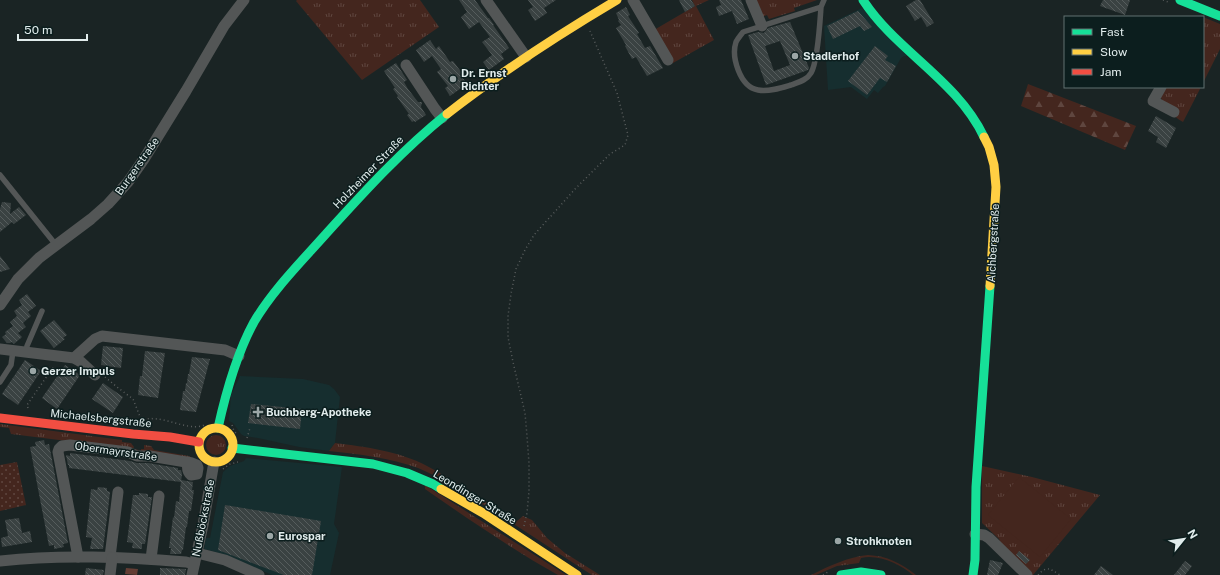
<svg xmlns="http://www.w3.org/2000/svg" width="1220" height="575" viewBox="0 0 1220 575" font-family="'Public Sans',sans-serif">
<defs>
<pattern id="grass-tufts" width="24" height="20" patternUnits="userSpaceOnUse"><rect width="24" height="20" fill="#44261e"/><path d="M3 7l-1-3M5 7V3M7 7l1-3M15 17l-1-3M17 17v-4M19 17l1-3" fill="none" stroke="#5f463f"/></pattern>
<pattern id="forest-firs" width="22" height="20" patternUnits="userSpaceOnUse"><rect width="22" height="20" fill="#44261e"/><path d="M5 1l3.5 6h-7zM16 11l3.5 6h-7z" fill="#5f463f"/></pattern>
<pattern id="garden-dots" width="8" height="8" patternUnits="userSpaceOnUse"><rect width="8" height="8" fill="#44261e"/><path d="M2 2h.1M6 6h.1" fill="none" stroke="#5f463f" stroke-width="1.8" stroke-linecap="round"/></pattern>
<pattern id="building-back-hatch" width="6" height="6" patternUnits="userSpaceOnUse"><rect width="6" height="6" fill="#3a4242"/><path d="M-1 5l2 2M0 0l6 6M5-1l2 2" fill="none" stroke="#565d5d"/></pattern>
</defs>
<rect width="100%" height="100%" fill="#1a2424"/>
<g fill="#162e2f">
<polygon points="862,8 907,56 904,56 901,58 885,86 883,87 878,93 874,90 867,99 851,87 828,90 824,26"/>
<polygon points="240,376 303,379 329,385 334,389 340,397 335,443 329,451 299,447 258,438 244,436 241,434 233,423 229,421 231,395"/>
<polygon points="246,458 342,467 334,524 339,533 330,575 272,575 226,555 204,549 206,538 210,538 223,472 230,466 244,461"/>
</g>
<g fill="url(#grass-tufts)">
<polygon points="297,0 420,0 439,27 362,80 296,1"/>
<polygon points="692,0 709,0 696,6 714,40 673,63 654,30 695,6"/>
<polygon points="753,0 817,0 794,8 795,11 769,19 767,15 762,17"/>
<polygon points="1203,17 1220,24 1220,49 1203,83"/>
<path d="M1165,87H1201L1183,122C1171,115 1166,109 1160,96Z"/>
<polygon points="0,424 122,440 122,442 131,443 134,447 133,449 139,450 139,452 115,447 11,434 9,428 0,427"/>
<circle cx="216" cy="445" r="10"/>
<path d="M335,443C366,447 399,451 427,466C458,482 487,504 517,521L523,516L532,520L547,538L565,553L600,575H592C553,550 514,523 474,499C456,488 438,476 418,468C390,458 359,454 329,451Z"/>
<polygon points="144,445 151,446 154,450 189,456 196,460 141,452 141,449 144,449"/>
<polygon points="982,466 1032,477 1100,495 1033,575 1030,575 1002,547 999,539 982,523"/>
<path d="M425,485L566,575H558C512,549 468,519 425,489Z"/>
<path d="M868,555C887,556 901,563 916,575H913C900,564 879,554 861,558L859,563L837,566L816,575H811C829,566 848,557 868,555Z"/>
</g>
<polygon fill="url(#forest-firs)" points="1028,84 1136,126 1125,150 1021,106"/>
<polygon fill="url(#garden-dots)" points="17,462 26,505 0,511 0,465"/>
<polygon fill="#44261e" points="1019,477 1071,519 1040,557 988,515"/>
<polygon fill="#633d34" points="126,568 138,569 137,575 125,574"/>
<g fill="url(#building-back-hatch)" fill-rule="evenodd">
<polygon points="459,0 475,0 488,18 489,18 494,25 493,25 509,48 501,54 504,59 489,70 483,62 492,55 482,42 490,37 479,22 469,29 461,17 467,12"/>
<polygon points="528,0 556,0 544,8 547,13 535,21 528,10 533,7"/>
<polygon points="679,0 691,0 695,6 685,12"/>
<polygon points="719,0 741,0 749,19 737,24 732,11 719,16 716,7 721,5"/>
<polygon points="916,0 920,0 934,23 927,27 921,17 915,21 906,6"/>
<polygon points="1103,0 1130,0 1125,15 1100,6"/>
<polygon points="626,7 630,15 628,16 639,33 637,34 645,48 650,46 663,68 647,76 636,57 632,59 625,46 626,45 616,28 621,25 618,21 619,20 616,13"/>
<polygon points="858,11 872,27 864,31 860,26 833,39 827,26"/>
<path d="M790,22L809,68L808,70L766,85L748,35L758,32L764,33L768,28ZM780,41L790,65L774,71L765,46Z"/>
<polygon points="430,40 436,49 439,46 450,62 453,61 462,73 460,74 467,84 450,96 445,88 448,86 437,72 441,69 432,56 424,62 416,50"/>
<polygon points="875,46 888,56 885,60 896,66 887,82 880,78 867,95 848,81"/>
<polygon points="396,63 407,80 404,82 408,89 418,102 422,102 421,107 426,115 415,122 414,121 412,122 407,115 409,114 397,97 398,96 393,89 395,88 384,71"/>
<polygon points="1156,116 1176,128 1166,148 1156,142 1158,137 1148,131"/>
<polygon points="2,202 11,203 10,214 19,207 26,215 14,224 12,222 0,232 0,209"/>
<polygon points="0,256 10,269 0,272"/>
<polygon points="27,294 36,306 28,312 31,316 23,323 26,327 18,333 22,337 14,344 12,342 10,343 7,343 2,337 6,334 5,332 13,326 10,322 17,316 14,311 22,305 19,300"/>
<polygon points="54,320 67,335 63,338 65,339 54,348 40,331"/>
<polygon points="103,346 123,348 121,368 101,365"/>
<polygon points="145,351 165,353 158,398 138,395 140,376 142,376"/>
<polygon points="192,357 210,359 196,412 180,410 181,401 182,400 183,391 185,391 186,383 187,383 188,374 189,374"/>
<polygon points="25,360 41,371 18,405 2,394"/>
<polygon points="65,365 80,375 57,409 42,398"/>
<polygon points="103,383 123,397 113,413 92,399"/>
<polygon points="251,404 302,409 300,429 248,423"/>
<polygon points="44,440 45,445 49,444 68,543 63,544 64,547 54,549 54,545 49,546 30,447 36,446 35,442"/>
<polygon points="70,453 130,461 137,463 148,463 178,468 178,470 181,470 182,474 181,482 69,468 69,465 68,465 66,455 70,456"/>
<polygon points="181,480 193,482 192,490 194,490 191,511 189,511 187,527 186,527 183,550 182,550 181,554 170,554 171,548 169,548 173,517 174,518 176,501 179,502"/>
<polygon points="98,487 107,488 107,491 110,492 108,510 103,549 90,549 92,538 86,537 91,489 97,490"/>
<polygon points="139,493 148,494 148,497 152,497 145,544 142,544 142,549 132,548 133,543 127,542 133,495 139,495"/>
<polygon points="225,505 321,521 312,575 284,575 218,550"/>
<polygon points="19,518 22,533 30,531 32,542 2,547 1,538 8,536 5,520"/>
<polygon points="1019,551 1030,560 1026,564 1016,555"/>
<polygon points="990,560 1003,563 998,575 987,575"/>
<polygon points="1185,561 1192,566 1185,575 1174,575"/>
<polygon points="1101,566 1113,575 1094,575"/>
<polygon points="86,568 104,570 103,575 85,575"/>
<polygon points="160,568 186,569 185,575 160,575"/>
</g>
<g fill="none" stroke-linecap="round" stroke-linejoin="round">
<g stroke="#595d5d" stroke-width="1.5" stroke-dasharray="1 3" stroke-linecap="butt">
<polyline points="1163,0 1168,2"/>
<polyline points="105,377 117,387 133,399 141,419"/>
<polyline points="28,408 27,405 54,366"/>
<path d="M136,421C143,419 150,418 157,419C171,420 194,432 206,424"/>
<polyline points="232,425 234,431 238,435"/>
<polyline points="247,438 250,428"/>
<polyline points="223,469 230,464 238,462"/>
<polyline points="524,526 527,513 529,491 529,463 527,436 525,413 513,362 508,337 508,316 511,294 516,269 525,250 534,235 576,188 610,154 625,145 628,135 617,93 590,31"/>
<polyline points="823,575 828,572"/>
<path d="M1038,575C1047,565 1050,569 1060,575"/>
</g>
<g stroke="#535656" stroke-width="5.5">
<path d="M821,7L743,32C741,35 738,38 736,42C731,57 740,87 758,90C769,92 781,88 791,85C799,82 807,80 811,73C818,61 820,21 821,7L824,0"/>
<polyline points="0,175 56,245"/>
<polyline points="26,352 27,346 42,311"/>
<polyline points="0,382 11,365 13,351"/>
</g>
<g stroke="#535656" stroke-width="11">
<polyline points="486,0 526,57"/>
<polyline points="633,0 668,60"/>
<polyline points="751,0 762,26"/>
<polyline points="406,65 435,109 442,118"/>
<polyline points="1161,87 1153,101 1174,112"/>
<polyline points="0,305 18,279 39,258 91,219 108,204 128,182 144,159 186,91 224,26 244,0"/>
<polyline points="0,349 74,358 81,362 95,375"/>
<polyline points="74,358 95,339 102,336 225,350 239,356"/>
<polyline points="975,534 984,535 989,538 1027,575"/>
<polyline points="197,553 225,560 259,575"/>
<path d="M78,557L58,452L59,449L62,446L70,445L128,452L137,456H150L192,463L197,465L198,468L197,474L191,475C187,472 187,467 188,462"/>
<polyline points="110,557 118,492"/>
<polyline points="151,559 159,496"/>
<path d="M0,561C62,554 124,557 186,562L194,564"/>
<polyline points="110,575 112,558"/>
<polyline points="192,575 203,525 214,462"/>
</g>
<g stroke="#16e098" stroke-width="9">
<path d="M863,0C896,51 957,80 984,137"/>
<polyline points="1180,0 1220,16"/>
<path d="M218,428C226,392 236,355 254,322C273,290 300,263 325,235C364,192 402,150 447,114"/>
<polyline points="232,448 373,464 407,473 433,484 441,489"/>
<polyline points="841,575 861,572 881,575"/>
<polyline points="973,575 975,560 976,487 990,286"/>
</g>
<g stroke="#ffcf43" stroke-width="9">
<path d="M447,114C501,72 558,35 617,0"/>
<polyline points="984,137 989,147 994,165 996,187 990,286"/>
<circle cx="216" cy="445" r="17"/>
<polyline points="441,489 483,513 577,575"/>
</g>
<polyline stroke="#f24e42" stroke-width="9" points="0,418 133,434 170,437 199,442"/>
</g>
<g fill="#9ba6a6" stroke="#0c1e1e" stroke-width="1.5">
<circle cx="795" cy="56" r="4"/>
<circle cx="453" cy="79" r="4"/>
<circle cx="33" cy="371" r="4"/>
<path d="M256 406h4v4h4v4h-4v4h-4v-4h-4v-4h4z"/>
<circle cx="270" cy="536" r="4"/>
<circle cx="838" cy="541" r="4"/>
</g>
<g text-anchor="middle" dominant-baseline="central" stroke-width="3" stroke-linejoin="round" paint-order="stroke">
<g font-size="11" font-weight="bold" fill="#e1ecec" stroke="#0c1e1e" text-anchor="start">
<text x="803" y="56">Stadlerhof</text>
<text x="461" y="73">Dr. Ernst<tspan x="461" dy="13">Richter</tspan></text>
<text x="41" y="371">Gerzer Impuls</text>
<text x="266" y="412">Buchberg-Apotheke</text>
<text x="278" y="536">Eurospar</text>
<text x="846" y="541">Strohknoten</text>
</g>
<g font-size="11" fill="#e1ecec" stroke="#0c1e1e">
<text transform="translate(137 166) rotate(-55)">Burgerstraße</text>
<text transform="translate(368 172) rotate(-46)">Holzheimer Straße</text>
<text transform="translate(993 243) rotate(-87)">Aichbergstraße</text>
<text transform="translate(101 418) rotate(6)">Michaelsbergstraße</text>
<text transform="translate(116 451) rotate(8)">Obermayrstraße</text>
<text transform="translate(475 497) rotate(31)">Leondinger Straße</text>
<text transform="translate(203 518) rotate(-79)">Nußböckstraße</text>
</g>
</g>
<rect x="1064" y="16" width="140" height="72" fill="#0c1e1e" stroke="#617070"/>
<rect x="1072" y="29" width="20" height="6" fill="#16e098" stroke="#617070"/>
<text x="1100" y="36" font-size="12" fill="#e1ecec">Fast</text>
<rect x="1072" y="49" width="20" height="6" fill="#ffcf43" stroke="#617070"/>
<text x="1100" y="56" font-size="12" fill="#e1ecec">Slow</text>
<rect x="1072" y="69" width="20" height="6" fill="#f24e42" stroke="#617070"/>
<text x="1100" y="76" font-size="12" fill="#e1ecec">Jam</text>
<g transform="translate(1184 539) rotate(60)" stroke="#0c1e1e" stroke-width="3" paint-order="stroke">
<path d="M0-3L7 15L0 10L-7 15Z" fill="#e1ecec"/>
<text y="-6" font-size="11" font-weight="bold" text-anchor="middle" fill="#e1ecec">N</text>
</g>
<path d="M18 34v6h69v-6" fill="none" stroke="#e1ecec" stroke-width="2"/>
<text x="24" y="34" font-size="12" fill="#e1ecec" stroke="#0c1e1e" stroke-width="3" paint-order="stroke">50 m</text>
</svg>
